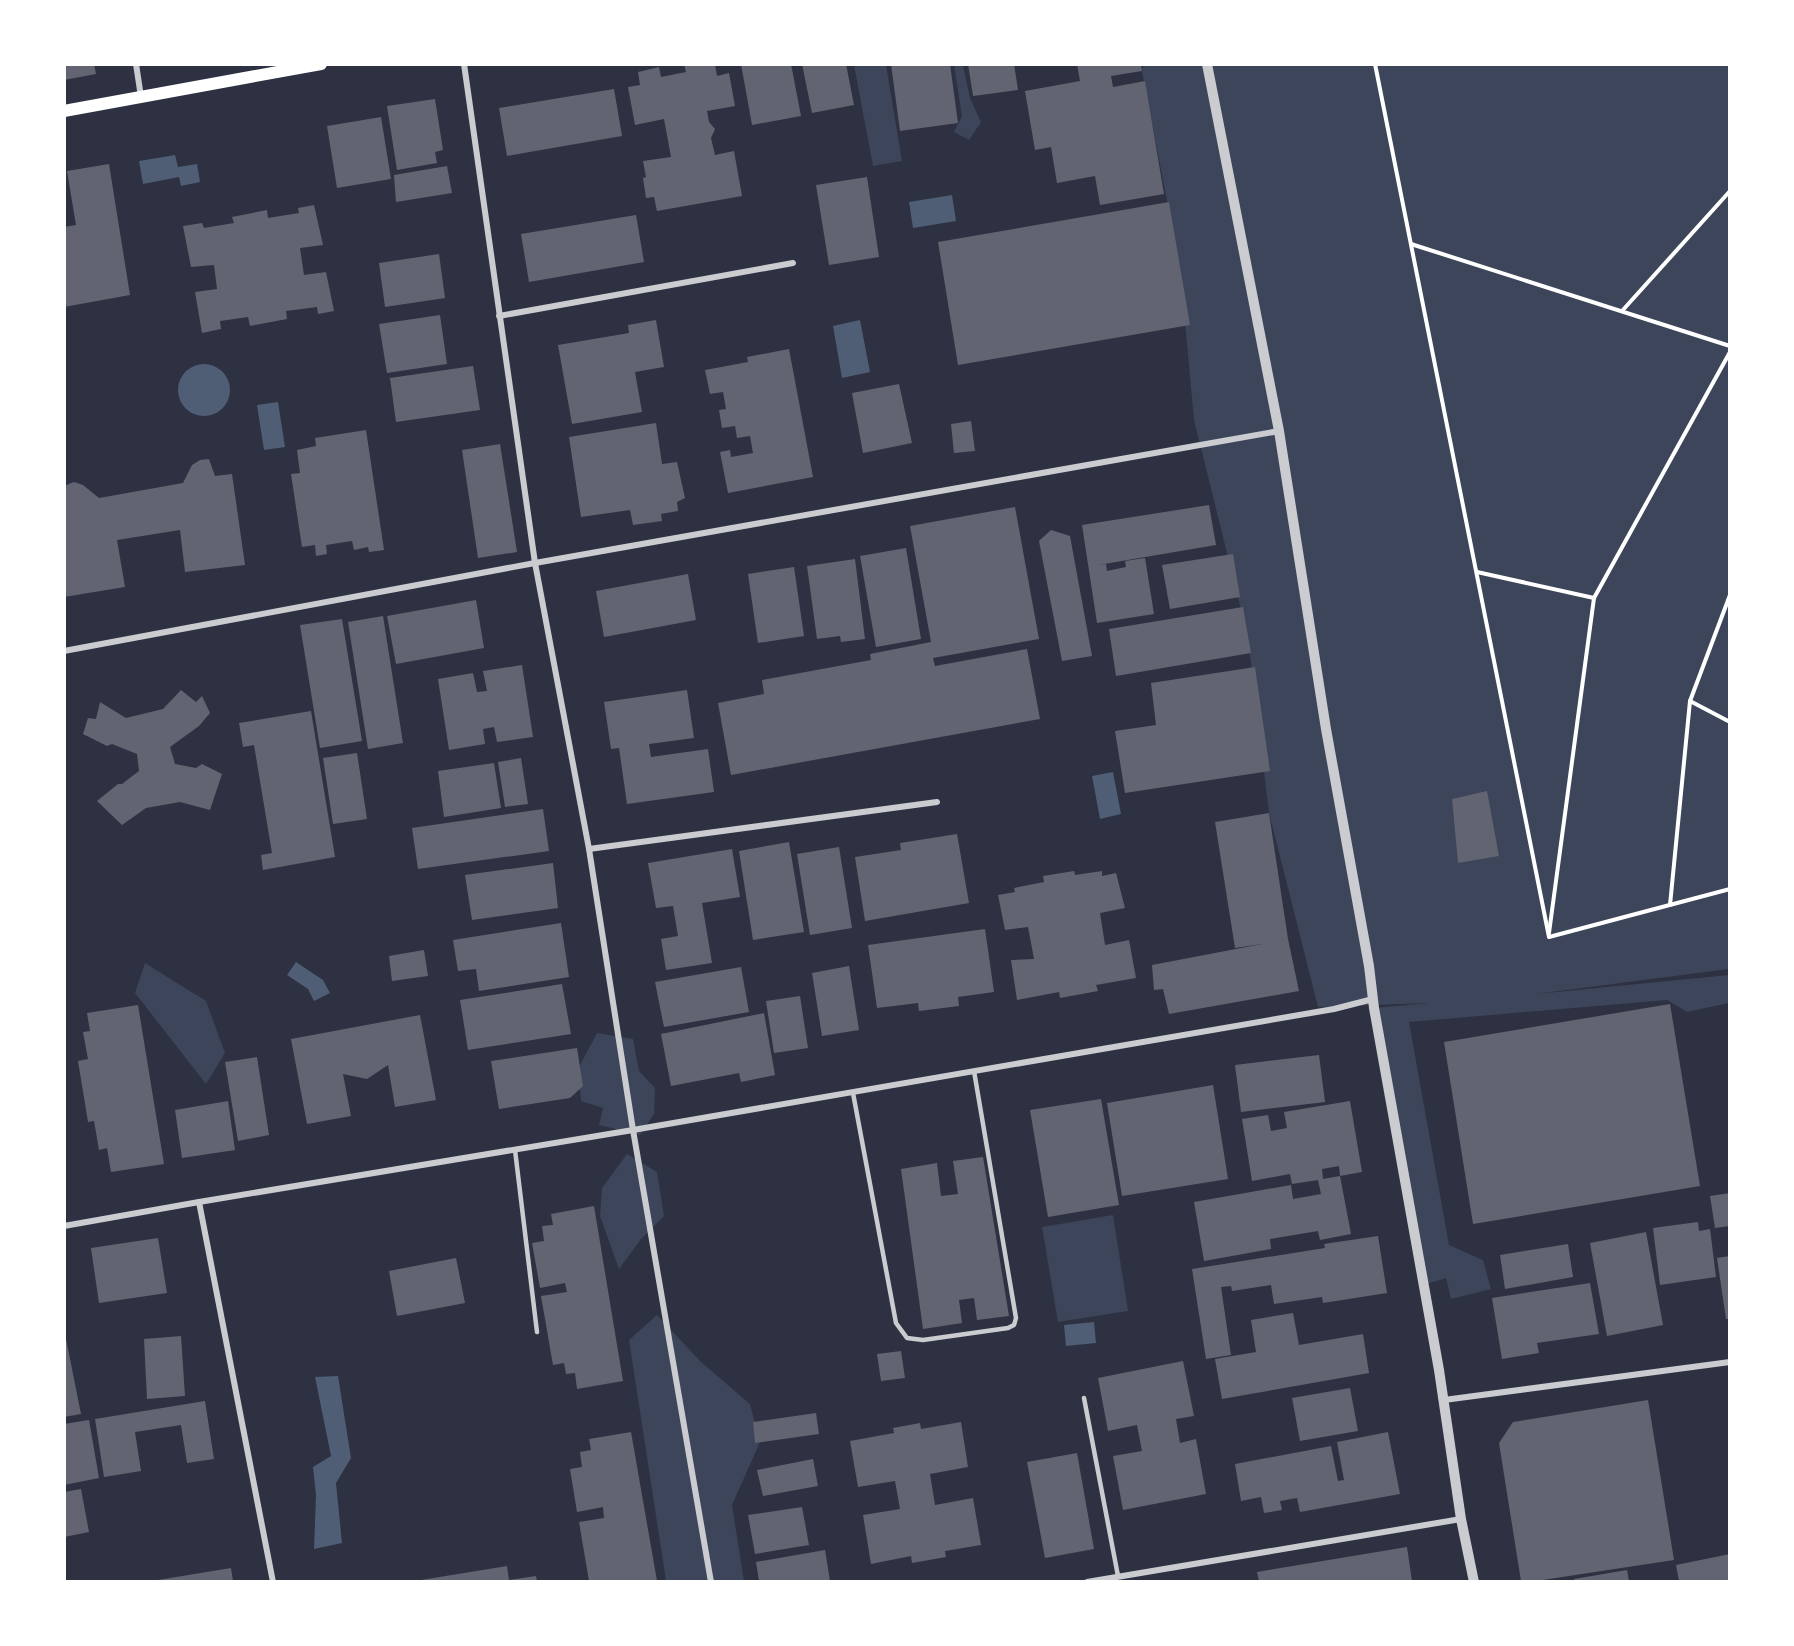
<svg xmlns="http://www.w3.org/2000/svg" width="1794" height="1646" viewBox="0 0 1794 1646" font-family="'Open Sans',sans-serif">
<rect width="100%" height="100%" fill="#2d3142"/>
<g fill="#3c4559">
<polygon points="1144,64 1729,65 1729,969 1536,994 1729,975 1729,1003 1687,1012 1667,1000 1409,1022 1449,1245 1483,1260 1491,1289 1451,1299 1446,1278 1423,1285 1374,1008 1430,1003 1318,1007 1269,813 1248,638 1194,420 1180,268 1142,71"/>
<polygon points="854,65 886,65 902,161 873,166"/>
<polygon points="954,65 963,65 970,98 981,122 969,140 954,132 962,116"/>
<polygon points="145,963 206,1001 225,1053 206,1084 135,993"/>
<polygon points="597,1033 633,1039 639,1071 655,1088 654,1114 640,1135 599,1125 603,1108 581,1101 578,1069"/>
<polygon points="627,1154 657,1172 664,1216 641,1239 619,1269 600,1216 602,1188"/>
<polygon points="1113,1215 1128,1311 1058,1322 1042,1227"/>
<polygon points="657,1315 701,1362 750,1404 760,1442 732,1505 744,1581 666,1581 629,1340"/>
</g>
<g fill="#4f5d75">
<polygon points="175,155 178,167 197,164 200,182 181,186 179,177 143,184 139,161"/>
<polygon points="952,195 956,221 913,228 909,202"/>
<polygon points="860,320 870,372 842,378 833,326"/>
<circle cx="204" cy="390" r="26"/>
<polygon points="278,402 285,447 264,450 257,405"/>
<polygon points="1113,772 1121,814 1100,819 1092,776"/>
<polygon points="296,962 323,980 330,993 314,1001 308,989 287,975"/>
<polygon points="1094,1322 1096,1343 1066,1346 1064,1325"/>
<polygon points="338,1376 351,1458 336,1483 342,1543 314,1549 316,1495 313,1467 331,1456 315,1377"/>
</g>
<g fill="#626471">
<polygon points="64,64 94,64 96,74 64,80"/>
<polygon points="684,64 715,64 717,76 729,73 735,106 707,111 709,122 715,129 711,138 715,155 734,151 742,196 657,211 654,197 646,198 643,178 646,177 643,161 671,157 664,119 635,125 628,87 640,85 638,72 659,67 661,77 686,72"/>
<polygon points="741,64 791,64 801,116 752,125"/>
<polygon points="802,64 846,64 854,105 812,113"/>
<polygon points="891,64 950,64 958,123 900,131"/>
<polygon points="968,64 1014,64 1018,90 973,96"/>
<polygon points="1077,64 1141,64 1142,71 1111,76 1113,87 1145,81 1164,194 1100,205 1095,176 1057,183 1051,147 1035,150 1025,91 1080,81"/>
<polygon points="614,89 622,136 507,156 499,108"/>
<polygon points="435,99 443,150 435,152 437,163 397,170 387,106"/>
<polygon points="381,117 391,179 337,188 327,126"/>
<polygon points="109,164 130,295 64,307 64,227 76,225 67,171"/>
<polygon points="447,166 452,193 396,202 394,175"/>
<polygon points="867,177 879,257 829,265 816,185"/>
<polygon points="1169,202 1190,325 958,365 938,242"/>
<polygon points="314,205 323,245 300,248 304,275 326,272 334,311 318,314 317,307 286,311 287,319 250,326 248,317 220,321 221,329 202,333 195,292 217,289 214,265 191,267 183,226 202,223 204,228 234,223 232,217 267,210 268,218 299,213 298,208"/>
<polygon points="636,215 644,262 529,282 521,234"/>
<polygon points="439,254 445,298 385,307 379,263"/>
<polygon points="440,315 447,364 387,373 379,324"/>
<polygon points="656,320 664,367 635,372 642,412 572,424 558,345 629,333 628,325"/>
<polygon points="789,349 813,477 728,493 720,452 730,450 731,457 753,453 750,436 737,438 735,426 722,428 719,410 726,409 723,392 710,394 705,370 748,362 747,357"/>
<polygon points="473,366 480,410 396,422 390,378"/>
<polygon points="899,384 912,443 863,453 852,393"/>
<polygon points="971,421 975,451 954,453 951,424"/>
<polygon points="656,423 662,464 677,462 685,498 677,502 678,511 661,514 662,521 633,525 630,510 581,517 569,437"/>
<polygon points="366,430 384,550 369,552 368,547 354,550 352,541 326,545 327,554 316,556 315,545 302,547 291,474 300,473 297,450 316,446 315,438"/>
<polygon points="500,444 517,552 478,558 462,450"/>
<polygon points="209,459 215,476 232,474 245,565 185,572 180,530 117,540 125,587 64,597 64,486 74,482 83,485 99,498 183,483 192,465 200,460"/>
<polygon points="1209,505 1216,545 1098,565 1106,564 1107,571 1126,567 1125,561 1145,558 1154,614 1097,623 1082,525"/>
<polygon points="1015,507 1039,639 933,658 935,666 1027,649 1040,719 731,775 718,703 764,694 762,680 871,660 870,654 931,642 910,526"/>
<polygon points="1051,530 1070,536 1092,656 1062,661 1039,541"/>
<polygon points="906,548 921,639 876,647 860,556"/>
<polygon points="1233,554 1240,597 1170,609 1162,565"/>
<polygon points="855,559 865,639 841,642 840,636 817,639 807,566"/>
<polygon points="794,567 804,636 758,643 748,574"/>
<polygon points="688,574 696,620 604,637 596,591"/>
<polygon points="476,600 484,648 396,664 387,616"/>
<polygon points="1243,607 1251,653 1116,676 1109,629"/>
<polygon points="383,616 403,743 368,749 348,622"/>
<polygon points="342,619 362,741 320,748 300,625"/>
<polygon points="522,665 533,737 497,742 494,727 483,729 485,744 449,750 438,679 473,673 477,692 487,691 483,671"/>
<polygon points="1255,667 1270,771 1125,793 1115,731 1156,725 1151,683"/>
<polygon points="181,690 196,702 202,696 210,713 199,726 170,747 175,764 196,768 202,764 222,774 210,810 180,802 146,808 122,825 97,801 118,784 122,784 139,771 137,754 112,744 107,746 83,734 88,718 96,719 100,702 126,718 163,709"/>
<polygon points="687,690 694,738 649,744 651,757 708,749 714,792 627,804 619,748 611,749 604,702"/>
<polygon points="311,711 335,857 263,870 261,855 272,853 254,745 243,747 239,723"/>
<polygon points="357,753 367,819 333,824 323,758"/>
<polygon points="521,758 528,804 505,807 498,762"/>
<polygon points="494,763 501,808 444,817 438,771"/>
<polygon points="1487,791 1499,856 1458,863 1452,799"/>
<polygon points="543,809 549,851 418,869 412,828"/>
<polygon points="1269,813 1288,939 1299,991 1169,1014 1163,989 1154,990 1152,965 1262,944 1235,948 1215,822"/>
<polygon points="957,834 969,903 865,921 855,857 901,850 900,843"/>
<polygon points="789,842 804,932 753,940 739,851"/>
<polygon points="839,847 852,928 810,935 797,854"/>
<polygon points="732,849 740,897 702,903 712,963 666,970 661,939 678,936 673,906 656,908 648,863"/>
<polygon points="553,863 558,908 472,920 465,875"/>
<polygon points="1074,871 1075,875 1102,871 1102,876 1116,873 1125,908 1100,913 1105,945 1129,940 1136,978 1096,985 1098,991 1060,998 1059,992 1017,1000 1011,960 1034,959 1028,927 1005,930 998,895 1015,892 1014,888 1044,882 1043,876"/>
<polygon points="561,923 569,977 479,991 476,969 458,971 453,940"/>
<polygon points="985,929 994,992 958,997 959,1006 919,1011 918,1003 877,1008 868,945"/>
<polygon points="424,950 428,976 392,981 389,956"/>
<polygon points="849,966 859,1030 822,1036 812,973"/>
<polygon points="741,967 749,1012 664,1027 655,982"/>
<polygon points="562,984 571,1034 468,1050 460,1000"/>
<polygon points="800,996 808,1048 774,1053 766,1001"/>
<polygon points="1670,1004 1700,1186 1473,1224 1444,1042"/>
<polygon points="138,1005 164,1164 111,1172 107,1148 99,1150 94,1121 88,1122 78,1061 88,1059 83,1032 90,1031 87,1013"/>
<polygon points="764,1013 775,1075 741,1082 739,1073 671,1086 661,1034"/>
<polygon points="420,1015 436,1100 395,1107 388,1065 367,1079 343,1074 351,1116 307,1124 291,1039"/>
<polygon points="577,1048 583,1086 570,1098 499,1109 491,1061"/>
<polygon points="1319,1055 1325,1102 1241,1112 1235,1065"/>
<polygon points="257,1057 269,1135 238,1141 225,1062"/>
<polygon points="1213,1085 1228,1179 1122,1196 1107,1103"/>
<polygon points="1101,1099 1119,1205 1048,1217 1030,1110"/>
<polygon points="228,1101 235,1150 182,1158 175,1110"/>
<polygon points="1350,1101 1362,1172 1340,1176 1339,1166 1322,1169 1323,1179 1340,1176 1351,1234 1320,1240 1318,1231 1270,1239 1271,1249 1204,1261 1194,1202 1291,1185 1293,1199 1321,1194 1318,1180 1292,1184 1290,1174 1252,1181 1242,1119 1268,1115 1271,1131 1287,1128 1284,1112"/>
<polygon points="983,1157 1009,1316 977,1320 974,1298 959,1300 962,1323 923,1329 901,1169 937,1163 941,1196 958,1194 953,1161"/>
<polygon points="1730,1193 1730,1226 1715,1228 1710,1196"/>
<polygon points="594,1206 623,1381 577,1389 575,1373 566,1374 564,1363 553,1365 541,1296 567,1292 565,1283 540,1288 532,1243 544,1241 542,1226 553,1225 551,1214"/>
<polygon points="1698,1222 1699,1231 1710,1229 1716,1277 1660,1285 1653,1228"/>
<polygon points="1646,1232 1663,1325 1607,1336 1590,1243"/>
<polygon points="1378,1236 1387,1293 1323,1303 1322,1297 1274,1304 1271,1285 1232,1291 1231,1286 1221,1287 1231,1355 1206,1359 1192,1269 1325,1248 1324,1244"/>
<polygon points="158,1238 167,1293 99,1303 91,1248"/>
<polygon points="1568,1244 1573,1277 1505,1289 1500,1255"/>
<polygon points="1730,1256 1730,1319 1726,1319 1717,1258"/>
<polygon points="456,1258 465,1303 397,1316 389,1271"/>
<polygon points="1590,1283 1599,1334 1537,1343 1539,1353 1502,1359 1492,1298"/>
<polygon points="1293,1313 1299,1345 1363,1334 1369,1373 1222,1399 1215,1359 1256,1352 1251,1320"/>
<polygon points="64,1329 81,1414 64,1417"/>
<polygon points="181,1336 185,1396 147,1399 144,1339"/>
<polygon points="901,1351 905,1378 881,1381 877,1354"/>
<polygon points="1183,1361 1194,1416 1176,1419 1180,1443 1196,1439 1206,1494 1123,1510 1113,1456 1142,1451 1137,1425 1108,1431 1098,1378"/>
<polygon points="1350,1388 1358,1431 1300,1441 1292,1398"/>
<polygon points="1648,1400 1674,1560 1536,1581 1521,1581 1499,1443 1513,1422"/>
<polygon points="205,1401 214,1459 187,1463 181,1425 135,1432 141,1471 104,1477 95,1419"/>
<polygon points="816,1413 819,1434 755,1443 753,1422"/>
<polygon points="89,1420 99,1478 64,1485 64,1424"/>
<polygon points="961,1422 968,1467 930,1474 935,1505 973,1498 981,1545 945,1551 946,1557 912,1563 911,1556 871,1564 863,1515 900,1509 895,1481 858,1487 850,1441 894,1433 893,1428 920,1423 921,1429"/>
<polygon points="631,1432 657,1581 589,1581 579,1522 604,1518 603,1507 577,1512 570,1469 582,1467 580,1452 591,1450 589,1439"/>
<polygon points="1388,1432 1400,1494 1300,1512 1297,1498 1280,1501 1282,1510 1264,1513 1261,1497 1241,1501 1235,1464 1331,1446 1338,1481 1344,1480 1337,1442"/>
<polygon points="1077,1453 1094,1549 1045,1558 1027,1462"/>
<polygon points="813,1459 818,1486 763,1496 757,1470"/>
<polygon points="81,1489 89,1532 64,1537 64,1492"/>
<polygon points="802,1507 809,1545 755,1554 748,1515"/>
<polygon points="1407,1547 1412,1581 1259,1581 1257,1572"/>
<polygon points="825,1550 830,1581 759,1581 756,1562"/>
<polygon points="1730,1554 1730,1581 1679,1581 1676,1565"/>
<polygon points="507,1566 509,1580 536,1576 537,1581 415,1581"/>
<polygon points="231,1568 233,1581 158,1581 158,1580"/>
<polygon points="1627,1570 1629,1581 1574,1581 1574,1579"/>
</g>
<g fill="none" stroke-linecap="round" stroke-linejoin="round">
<g stroke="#fff" stroke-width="4">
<polyline points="1375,64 1549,937 1730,889"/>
<polyline points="1411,244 1730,346"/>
<polyline points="1622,311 1730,191"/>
<polyline points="1477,572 1594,598 1549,933"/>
<polyline points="1594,598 1730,352"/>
<polyline points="1690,701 1730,722"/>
<polyline points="1670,905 1690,701 1730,595"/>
</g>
<g stroke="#caccd0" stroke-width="4.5">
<polyline points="853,1093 896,1323 907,1338 923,1340 1008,1328 1014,1325 1016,1318 974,1071"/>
<polyline points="515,1150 537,1332"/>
<polyline points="1084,1398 1118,1576"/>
</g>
<g stroke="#caccd0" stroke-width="6">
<polyline points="136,64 141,97"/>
<polyline points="464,64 535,563 589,849 633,1130 711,1582"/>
<polyline points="499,316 793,263"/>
<polyline points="64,651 535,563 1279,431"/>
<polyline points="589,849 937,802"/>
<polyline points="199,1202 273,1582"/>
<polyline points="64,1226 199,1202 633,1130 1334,1009 1373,999"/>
<polyline points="1444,1400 1730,1362"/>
<polyline points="1087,1582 1461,1519"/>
</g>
<polyline stroke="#caccd0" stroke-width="10" points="1207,64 1279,431 1326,729 1369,966 1374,1008 1439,1370 1461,1519 1474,1582"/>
<polyline stroke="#fff" stroke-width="12" points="64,111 321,64"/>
</g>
<rect width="1794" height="1646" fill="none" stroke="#ffffff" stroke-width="132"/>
</svg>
